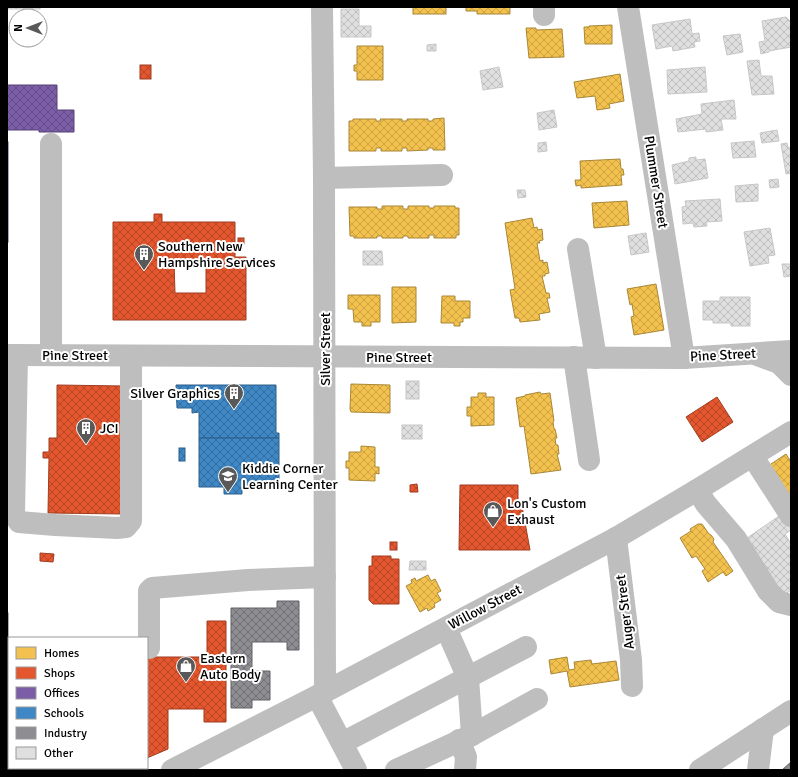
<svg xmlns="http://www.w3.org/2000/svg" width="798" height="777" viewBox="0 0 798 777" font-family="Signika,sans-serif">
<defs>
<pattern id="homes-cross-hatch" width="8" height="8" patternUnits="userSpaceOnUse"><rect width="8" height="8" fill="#f2c14e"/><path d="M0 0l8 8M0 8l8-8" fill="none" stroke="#cea442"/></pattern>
<pattern id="shops-cross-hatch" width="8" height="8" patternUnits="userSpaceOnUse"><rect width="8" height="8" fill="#e4572e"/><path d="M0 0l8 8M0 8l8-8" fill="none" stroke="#b64625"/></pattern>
<pattern id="offices-cross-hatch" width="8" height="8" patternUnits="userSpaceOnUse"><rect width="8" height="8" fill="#7b5ea7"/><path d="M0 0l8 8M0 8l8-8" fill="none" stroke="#624b86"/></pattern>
<pattern id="schools-cross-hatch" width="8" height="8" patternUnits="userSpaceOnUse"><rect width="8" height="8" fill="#3f88c5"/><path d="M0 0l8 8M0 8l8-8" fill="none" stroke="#326d9e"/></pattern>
<pattern id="industry-cross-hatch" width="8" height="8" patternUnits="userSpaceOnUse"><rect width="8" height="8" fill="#8d8d92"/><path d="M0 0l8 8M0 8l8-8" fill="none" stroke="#717175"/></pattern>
<pattern id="building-cross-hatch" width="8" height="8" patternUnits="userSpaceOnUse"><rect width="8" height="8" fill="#dfdfdf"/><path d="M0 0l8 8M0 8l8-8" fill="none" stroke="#bebebe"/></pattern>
</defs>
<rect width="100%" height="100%" fill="#fff"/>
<g fill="url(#homes-cross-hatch)" stroke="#a98737">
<rect x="413" y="7" width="33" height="7"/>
<polygon points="466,7 510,7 510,14 477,14 477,11 466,11"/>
<polygon points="612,25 612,44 585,44 584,27 589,27 589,26"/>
<polygon points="526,28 536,28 536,30 562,29 564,57 529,58"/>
<polygon points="357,46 383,46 383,80 357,80 357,71 354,71 354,65 357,65"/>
<polygon points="620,74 624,101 609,104 610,108 597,110 595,96 577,98 574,82"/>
<polygon points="444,118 445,150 433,150 433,148 428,148 428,150 407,151 407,148 402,148 402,151 381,151 381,148 376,148 376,151 349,151 349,121 353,121 353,119 376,119 376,121 381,121 380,119 402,119 402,121 407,121 407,119 428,119 428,121 433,121 433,119"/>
<polygon points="620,159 621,169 623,169 624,175 621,175 622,185 581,188 581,185 576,186 575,180 581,180 580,161"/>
<polygon points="627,201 629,225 594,228 592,203"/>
<polygon points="382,206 403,206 403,209 408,209 408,206 429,206 429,208 434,208 434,206 455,206 455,208 459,208 459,235 456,235 456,238 434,238 434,235 429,235 429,238 408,238 408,236 403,236 403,238 382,238 382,236 377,236 377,238 354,238 354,236 350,236 349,207 377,207 377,209 382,209"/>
<polygon points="532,218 534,228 537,227 538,230 542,229 543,240 539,241 540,243 537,243 540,261 543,260 543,263 547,262 549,273 545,274 545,276 542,276 546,293 549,293 550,298 547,298 550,312 539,314 540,320 520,322 519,318 515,318 510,290 515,289 505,223"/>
<polygon points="656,284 664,330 634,335 631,317 634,316 632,304 630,305 627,289"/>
<polygon points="392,287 416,287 416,322 392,323"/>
<polygon points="348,295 380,295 380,322 371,322 371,326 362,326 362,322 354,322 353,309 348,309"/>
<polygon points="442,296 455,296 455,301 470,301 470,318 463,318 463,322 460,322 460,326 454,326 454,323 441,323"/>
<polygon points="351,384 390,385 390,413 351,412 350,409"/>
<polygon points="540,392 541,394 550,393 554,421 553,422 554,429 555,429 557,438 555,438 556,445 558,445 559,454 557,454 561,470 531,474 524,426 520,427 516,398 525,396 525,395"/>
<polygon points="478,393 486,393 486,397 494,397 494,425 471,426 471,416 467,416 467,407 471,407 471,397 478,397"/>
<polygon points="361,446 375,447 375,467 379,467 379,474 375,473 375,481 349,480 349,468 346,468 346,461 349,461 349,452 361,452"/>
<polygon points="786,454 791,462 791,507 765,468"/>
<polygon points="698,524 702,524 709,534 711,535 714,539 713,542 733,571 726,576 723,572 708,582 702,571 705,569 696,556 692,558 680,538 691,531 690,529"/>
<polygon points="428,575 431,581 435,579 441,591 437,593 441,600 434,604 435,607 428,611 427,608 420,612 406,586 412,583 411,580 415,578 416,581"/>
<polygon points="567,657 569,670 575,669 574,662 591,660 592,664 616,661 619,680 570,687 567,671 551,674 549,660"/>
</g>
<g fill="url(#shops-cross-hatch)" stroke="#a03d20" fill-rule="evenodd">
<rect x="140" y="65" width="11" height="14"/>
<path d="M154,214H162V222H235V257H246V320H113V222H154ZM174,262H206V293H175Z"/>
<rect x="238" y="238" width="6" height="6"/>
<polygon points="57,385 124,386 123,514 48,513 49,458 43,458 43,452 49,452 49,438 57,438"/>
<polygon points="717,397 733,422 702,442 686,417"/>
<polygon points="417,484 418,492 410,492 410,485"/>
<polygon points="460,485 518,485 518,505 522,506 530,550 459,550"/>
<rect x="390" y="542" width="7" height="8"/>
<polygon points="40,553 54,554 53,562 40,561"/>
<polygon points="372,556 391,556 391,559 399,559 399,604 373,604 369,600 369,566 372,566"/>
<polygon points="207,621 226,621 226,722 204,722 204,709 168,709 168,749 147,758 147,657 207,657"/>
</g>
<g fill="url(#offices-cross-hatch)" stroke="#564275">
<polygon points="7,85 57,85 57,110 74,110 74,132 39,132 39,130 7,130"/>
<rect x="7" y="142" width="1" height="100"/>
</g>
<g fill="url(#schools-cross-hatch)" stroke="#2c5f8a">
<polygon points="176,385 276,385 276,433 279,433 279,438 199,438 199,412 192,413 192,408 177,408"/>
<polygon points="199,438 279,438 279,489 262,489 262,487 242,487 242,494 224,494 224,487 199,487"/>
<rect x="179" y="448" width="6" height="13"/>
</g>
<g fill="url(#industry-cross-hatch)" stroke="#636366">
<polygon points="277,601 299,601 299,650 287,650 287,642 252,642 252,671 270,671 270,700 252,700 252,708 231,708 231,608 277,608"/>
<rect x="7" y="613" width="1" height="72"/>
<polygon points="791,762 791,770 782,770"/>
</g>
<g fill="url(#building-cross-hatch)" stroke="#c7c7c7">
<rect x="7" y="7" width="33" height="2"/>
<polygon points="341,9 359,9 359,26 371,26 371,37 341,37"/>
<polygon points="786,17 790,21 791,24 791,47 769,51 769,52 761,54 759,42 765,41 762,21"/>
<polygon points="690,19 692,34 699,33 700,41 694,42 695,47 673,51 672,46 656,49 652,25"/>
<polygon points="740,34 743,52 727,55 723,36"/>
<polygon points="436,44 436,51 427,51 427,45"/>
<polygon points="759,60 761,76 772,76 774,94 752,95 747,61"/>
<polygon points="499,67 503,87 483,90 480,71"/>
<polygon points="705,67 707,92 668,94 667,70"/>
<polygon points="734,100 736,119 721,119 723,130 706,132 706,129 678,132 676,119 702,114 701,104"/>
<polygon points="554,110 557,127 539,130 537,113"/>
<polygon points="777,130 779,141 762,143 760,133"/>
<polygon points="754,141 756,157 733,158 731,143"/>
<polygon points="546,142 547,151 538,152 538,143"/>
<polygon points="787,143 788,148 791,147 791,173 786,174 781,144"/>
<polygon points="696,157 696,160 705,159 708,178 675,184 672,165 689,161 689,158"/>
<polygon points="778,179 779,187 770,188 769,180"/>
<polygon points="758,184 758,201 736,202 735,186"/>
<polygon points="517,190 525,190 526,197 518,198"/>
<polygon points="720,199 722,221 706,222 707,226 694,227 693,223 683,224 682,207 686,206 685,201"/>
<polygon points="770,228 775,255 768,256 769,263 750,266 744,232"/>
<polygon points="646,233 649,252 631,255 628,236"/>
<polygon points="363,251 382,251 383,265 363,265"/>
<polygon points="782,264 791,264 791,276 784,277"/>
<polygon points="720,297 750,297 750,326 731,326 731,323 713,323 713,320 703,320 703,301 720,301"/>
<rect x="406" y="381" width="13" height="18"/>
<rect x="402" y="425" width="20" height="14"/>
<polygon points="782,514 791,528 791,530 785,534 791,544 791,590 784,595 747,538"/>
<polygon points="410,561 426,561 426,570 409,570"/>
</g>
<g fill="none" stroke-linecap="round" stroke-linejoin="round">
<g stroke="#bebebe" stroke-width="22">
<polyline points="322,7 324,178 325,692"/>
<polyline points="544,7 544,15"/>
<polyline points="628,7 684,358"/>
<polyline points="51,144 51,355"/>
<polyline points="324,178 442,175"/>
<polyline points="578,249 596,358"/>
<polyline points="7,355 684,358 791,351"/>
<polyline points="17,355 14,514 19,522 55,525 117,528 126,527 131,521 131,356"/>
<polyline points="757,355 779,363 791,375"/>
<polyline points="574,357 589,460"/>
<polyline points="753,457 791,516"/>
<polyline points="697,490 706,504 736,539 768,591 779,602 791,605"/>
<polyline points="616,538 631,660 632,686"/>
<polyline points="446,628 468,678 472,735"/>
<polyline points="149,648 149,591 152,588 248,580 325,577"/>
<polyline points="317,696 356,770"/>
<polyline points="459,740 466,757 465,770"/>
<polyline points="342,743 526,647"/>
<polyline points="172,770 317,696 616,538 697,490 791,432"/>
<polyline points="396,770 472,735 537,699"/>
<polyline points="700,770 791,711"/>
<polyline points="758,770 763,729"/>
</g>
</g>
<defs>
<symbol id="building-pin" viewBox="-11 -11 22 30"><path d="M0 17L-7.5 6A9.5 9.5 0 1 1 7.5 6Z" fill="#595959" stroke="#fff"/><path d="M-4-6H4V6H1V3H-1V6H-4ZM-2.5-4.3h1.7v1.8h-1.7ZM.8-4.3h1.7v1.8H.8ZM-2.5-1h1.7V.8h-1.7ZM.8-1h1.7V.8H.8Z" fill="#fff"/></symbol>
<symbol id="school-pin" viewBox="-11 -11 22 30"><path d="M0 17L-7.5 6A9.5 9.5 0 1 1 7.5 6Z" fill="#595959" stroke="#fff"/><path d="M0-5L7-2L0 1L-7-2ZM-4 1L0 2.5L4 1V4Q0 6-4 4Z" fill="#fff"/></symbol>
<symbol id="shop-pin" viewBox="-11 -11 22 30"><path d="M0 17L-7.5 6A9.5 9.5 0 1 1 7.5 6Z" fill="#595959" stroke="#fff"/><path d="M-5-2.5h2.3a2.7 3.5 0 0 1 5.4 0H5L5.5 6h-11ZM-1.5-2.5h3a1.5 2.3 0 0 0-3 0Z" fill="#fff"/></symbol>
</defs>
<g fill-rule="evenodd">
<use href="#building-pin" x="133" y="243" width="22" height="30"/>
<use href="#building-pin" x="223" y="382" width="22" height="30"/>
<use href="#building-pin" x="75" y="417" width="22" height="30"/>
<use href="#school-pin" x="217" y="465" width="22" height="30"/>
<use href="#shop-pin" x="482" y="500" width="22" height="30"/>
<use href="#shop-pin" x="175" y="655" width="22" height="30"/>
</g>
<g text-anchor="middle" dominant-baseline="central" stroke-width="4" stroke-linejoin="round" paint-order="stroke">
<g font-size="14" fill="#000" stroke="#fff">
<text transform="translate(656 182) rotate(81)">Plummer Street</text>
<text transform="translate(325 349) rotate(-90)">Silver Street</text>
<text x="75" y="355">Pine Street</text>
<text transform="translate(723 355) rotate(-3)">Pine Street</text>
<text x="399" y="357">Pine Street</text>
<text transform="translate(485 607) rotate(-28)">Willow Street</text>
<text transform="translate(625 612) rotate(-97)">Auger Street</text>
</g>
<g font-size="14" fill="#000" stroke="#fff" text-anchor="start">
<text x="158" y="246">Southern New<tspan x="158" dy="16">Hampshire Services</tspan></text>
<text x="220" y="393" text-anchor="end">Silver Graphics</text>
<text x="100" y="428">JCI</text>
<text x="242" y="468">Kiddie Corner<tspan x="242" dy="16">Learning Center</tspan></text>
<text x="507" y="503">Lon's Custom<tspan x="507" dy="16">Exhaust</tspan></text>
<text x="200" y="658">Eastern<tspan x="200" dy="16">Auto Body</tspan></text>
</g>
</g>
<rect width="798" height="777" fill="none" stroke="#000000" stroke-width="16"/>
<rect x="8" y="637" width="140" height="132" fill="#ffffff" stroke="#999999"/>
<rect x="16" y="647" width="20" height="12" fill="#f2c14e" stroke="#999999"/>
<text x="44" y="657" font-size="12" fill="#000000">Homes</text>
<rect x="16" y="667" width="20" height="12" fill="#e4572e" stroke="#999999"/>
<text x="44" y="677" font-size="12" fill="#000000">Shops</text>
<rect x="16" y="687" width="20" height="12" fill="#7b5ea7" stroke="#999999"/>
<text x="44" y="697" font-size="12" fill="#000000">Offices</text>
<rect x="16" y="707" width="20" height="12" fill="#3f88c5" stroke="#999999"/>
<text x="44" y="717" font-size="12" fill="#000000">Schools</text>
<rect x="16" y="727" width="20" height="12" fill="#8d8d92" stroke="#999999"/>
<text x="44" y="737" font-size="12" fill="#000000">Industry</text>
<rect x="16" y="747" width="20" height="12" fill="#dfdfdf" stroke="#999999"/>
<text x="44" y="757" font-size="12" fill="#000000">Other</text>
<g transform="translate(28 28) rotate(270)"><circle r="19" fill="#ffffff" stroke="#999999"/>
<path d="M0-3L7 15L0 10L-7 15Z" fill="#595959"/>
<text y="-6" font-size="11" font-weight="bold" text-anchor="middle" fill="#000000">N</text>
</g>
</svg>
